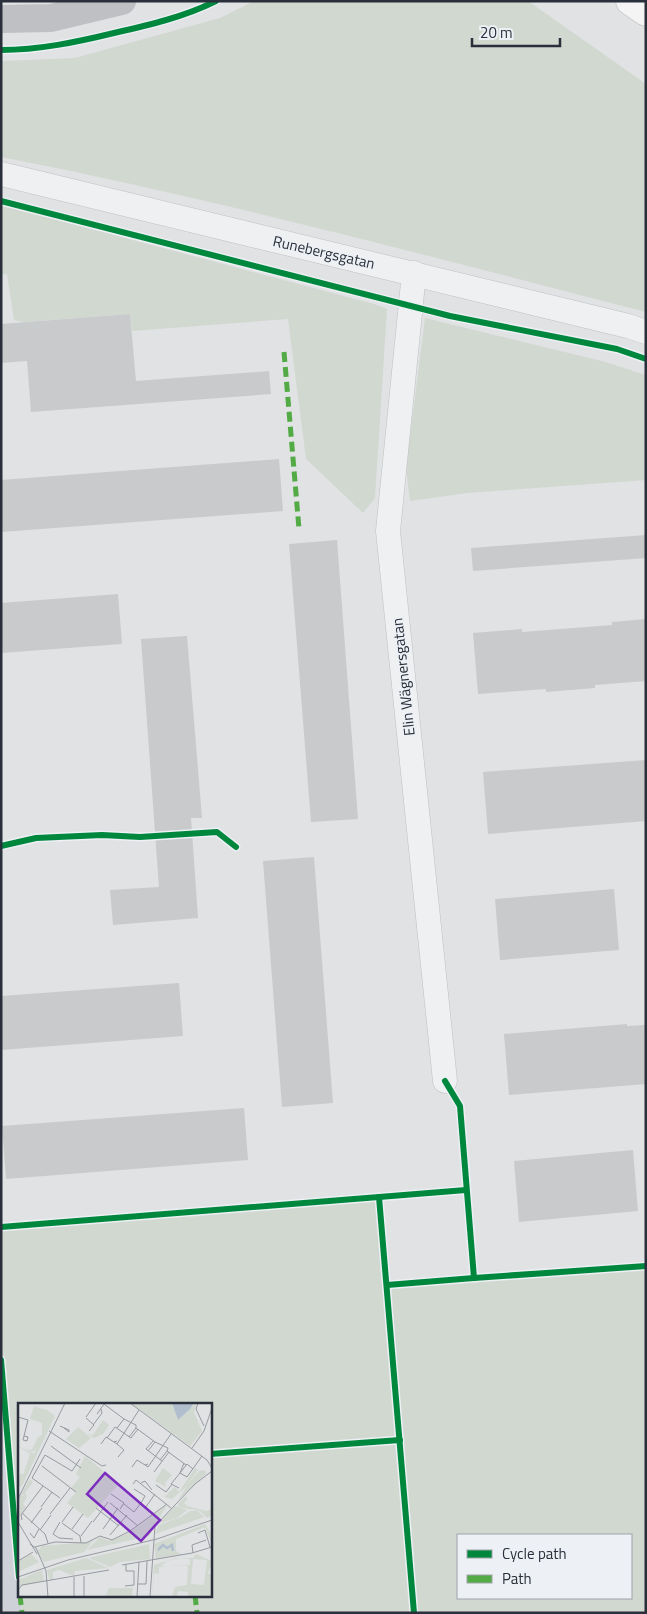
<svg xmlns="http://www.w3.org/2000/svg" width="647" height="1614" viewBox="0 0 647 1614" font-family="'Titillium Web',sans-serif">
<rect width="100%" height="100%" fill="#e0e2e4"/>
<polygon fill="#ced1d7" points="1,1360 19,1577 19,1595 20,1595 22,1613 1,1613"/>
<g fill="#d1d8d0" fill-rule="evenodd">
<path d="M254,1H528L646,84V312C432,257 218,199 1,157V61L75,58L220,18Z"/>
<polygon points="1,205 374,304 387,309 375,498 363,513 306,459 288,319 132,331 130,314 24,322 14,320 7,274 1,274"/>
<polygon points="425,318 602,361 646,375 646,480 467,493 410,501 406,468"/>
<path d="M379,1197L387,1285L646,1266V1613H22L20,1595H210V1404H19V1577L1,1360V1227ZM631,1535V1598H458V1535Z"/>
</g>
<g fill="#c8cacc">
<polygon points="130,314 136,381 269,371 271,394 31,412 27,361 1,363 1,324"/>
<polygon points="279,459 283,511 1,532 1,480"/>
<polygon points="646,535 646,558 473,571 471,548"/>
<polygon points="337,540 358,819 311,822 289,544"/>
<polygon points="118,594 122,644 1,653 1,603"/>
<polygon points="646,619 646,681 595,685 595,688 546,692 546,689 478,694 473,633 522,629 522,632 612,625 612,622"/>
<polygon points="187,636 202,818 191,818 198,918 113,925 110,890 159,887 141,639"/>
<polygon points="646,760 646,821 488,834 483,772"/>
<polygon points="314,857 333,1103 282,1107 263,861"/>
<polygon points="614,889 619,950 500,960 495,899"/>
<polygon points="179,983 183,1036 1,1050 1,996"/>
<polygon points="627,1024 627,1026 646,1025 646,1084 509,1095 504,1034"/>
<polygon points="244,1108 248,1160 6,1179 2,1126"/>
<polygon points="633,1150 638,1211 519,1222 514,1161"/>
</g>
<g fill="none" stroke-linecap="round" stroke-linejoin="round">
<defs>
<g id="street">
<polyline points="1,174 628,326 646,332"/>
<polyline points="414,273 388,531 445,1081"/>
</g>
<polyline id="primary" points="630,1 646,12"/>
</defs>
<use href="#street" stroke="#bec0c2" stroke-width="25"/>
<use href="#primary" stroke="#bcbfc2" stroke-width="29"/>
<use href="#street" stroke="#eff0f1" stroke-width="24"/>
<polyline stroke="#bec0c4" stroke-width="28" points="1,19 51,18 122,1"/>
<use href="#primary" stroke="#f4f4f5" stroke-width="28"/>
<g stroke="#53ab46" stroke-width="5" stroke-dasharray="10 5" stroke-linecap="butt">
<polyline points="284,352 299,529"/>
<polyline points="20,1595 22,1613"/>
<polyline points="195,1595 197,1613"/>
</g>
<defs>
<g id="cycleway">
<path d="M1,50C39,50 77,42 114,33C149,25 184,17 216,1"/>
<polyline points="1,201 450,316 617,349 646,359"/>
<polyline points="1,846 36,838 102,835 140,837 217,832 236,847"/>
<polyline points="379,1197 466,1190"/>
<polyline points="1,1227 379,1197 414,1613"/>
<polyline points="474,1278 646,1266"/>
<polyline points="387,1285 474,1278 460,1106 445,1081"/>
<polyline points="1,1360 19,1577"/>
<polyline points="210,1454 400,1440"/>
</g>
</defs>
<use href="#cycleway" stroke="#edf0f4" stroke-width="9"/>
<use href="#cycleway" stroke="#00873e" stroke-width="6"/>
</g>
<g text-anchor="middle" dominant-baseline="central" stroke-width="4" stroke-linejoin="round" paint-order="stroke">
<g font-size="15" fill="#292f3b" stroke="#edf0f4">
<text transform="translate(324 252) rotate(13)">Runebergsgatan</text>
<text transform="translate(403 677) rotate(-96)">Elin Wägnersgatan</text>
</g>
</g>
<g transform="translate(18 1403)">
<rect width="194" height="194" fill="#e0e2e4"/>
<path d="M113,0H154L160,17L178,0L176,10L184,28L172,43ZM16,3L31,8L32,14V9L37,13L4,83L0,84V75L3,70L5,72L12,51L0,43L16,51L18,46L14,49L7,46L14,47L20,34L24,32V20L12,16ZM85,17L91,22L85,31L76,35L70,31L75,32ZM60,24L73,35L61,45L48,36ZM67,53L101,81L70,115L49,100L58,89L53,85L62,74L58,71ZM145,65L154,72L147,80L148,84L137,78ZM177,65L180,67L169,82L182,67L188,68V71L161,96L169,83L154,96L146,94L157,84L161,89ZM12,76L15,79L7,90L9,94L5,101L8,104L2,113V122L1,95L3,92L8,94L3,91ZM167,94L170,95L166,100L169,103L188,108L194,106V112L189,115L182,108L161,104L160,101ZM149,102L131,133L69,147L82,134L91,138L111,130ZM157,103L169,107L159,115L139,121ZM172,108H180L186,114L137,131L141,122L163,114ZM187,121L194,132V142L187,124L158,136V148L163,151L138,156L136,141ZM78,134L66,149L26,159L19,149L24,143L72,139ZM131,141L132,156L102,159L92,164L71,155ZM13,151L21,159L0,169V159ZM178,151L194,158L190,171H194V194H170V189L160,188L159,194H154L157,184L169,182L170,163L159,162L141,164L140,194L141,171L136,170L134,194L136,162L158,155H175ZM162,155L172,156V162L143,163L149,158ZM175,156L189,157L186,182L173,181ZM68,155L90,165L57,168L56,173L41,167L35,169V177L31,176L29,167ZM24,167L26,178L0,184V177ZM91,185H115L114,193L87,194Z" fill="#d1d8d0" fill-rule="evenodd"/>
<path d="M176,0L172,6L160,17L154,0Z" fill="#b0becd"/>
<path fill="none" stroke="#b0becd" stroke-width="2.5" d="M140,147L145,142L149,145L154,142L155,148"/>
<path fill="none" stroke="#979aa0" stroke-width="1" d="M112,0L189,57L194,65M180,0L178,6L186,23M79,11L86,1L106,16L99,25M0,14L10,17L5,37L9,38L10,34L6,33M68,14L78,0M68,15L76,22L71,28M106,16L118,22V25M75,22L84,10L83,6M42,23L51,27V29L46,25M31,28L84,63L88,62M111,34L118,25L137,39L130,48M89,35L97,24L113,35L120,26M99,38L96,39L99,41L121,7M135,38L128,46L144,58M137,39L150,45L149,48M83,41L88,34L96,39M99,41L106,47L100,54M33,43L63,65M174,45L186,28L194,5M142,57L149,48L168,62M166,60L162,70L169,61L175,66M130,61L127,62L130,64L153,31M24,63L58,89M114,64L119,57L127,62M136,69L151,49M162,70L169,74L184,53M14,75L27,52L54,68L62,56M14,75L42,95M123,80L127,78L134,87M115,81L118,77L153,105M138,82L148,89L154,81M161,85L153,81L162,70M93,91L106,100L102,106M0,96L47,0M92,100L120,123M106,101L116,109L123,100L127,93L116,86M122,101L127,105L137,91M23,104L34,89M78,105L101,123M4,110L27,131L30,140M32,111L52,85M4,117L3,112L25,83M0,119L19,151M42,119L35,131L41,135L55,136M44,119L55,104M75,119L90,99M13,120L24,105M44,120L62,133L63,140M54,126L65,111M85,126L100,105M22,127L33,112M12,130L16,135L21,126M180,130L187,127L192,144M92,132L109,112M63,133L74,118M12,141L18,145L28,168L30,194M17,144L37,139L68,140L82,133L94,137L112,128L149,101M175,150L174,142L188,137M0,158L15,149M104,162L174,150L194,144M0,174L50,157L139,136L194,117M120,181H128L129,158M107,183L116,182V168H108V161M0,187L4,182L91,167M56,194V174M66,194V173M119,194L121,159M132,194L137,123L177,81L194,68"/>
<path fill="#7b2cbf" fill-opacity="0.15" stroke="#7b2cbf" stroke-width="2.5" d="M87,70L142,117L123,138L69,91Z"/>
<rect width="194" height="194" fill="none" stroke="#292f3b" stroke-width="2.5"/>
</g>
<rect width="647" height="1614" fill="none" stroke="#292f3b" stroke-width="5"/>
<rect x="457" y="1534" width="175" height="65" fill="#edf0f4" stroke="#9fa3aa"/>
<rect x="467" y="1550" width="25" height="8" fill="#00873e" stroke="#9fa3aa"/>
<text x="502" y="1559" font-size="15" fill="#292f3b">Cycle path</text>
<rect x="467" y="1575" width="25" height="8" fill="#53ab46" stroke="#9fa3aa"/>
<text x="502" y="1584" font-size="15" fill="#292f3b">Path</text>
<path d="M472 38v8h88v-8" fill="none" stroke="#292f3b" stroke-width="2.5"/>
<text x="480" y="38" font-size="15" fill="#292f3b" stroke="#edf0f4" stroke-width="4" paint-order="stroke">20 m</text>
</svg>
